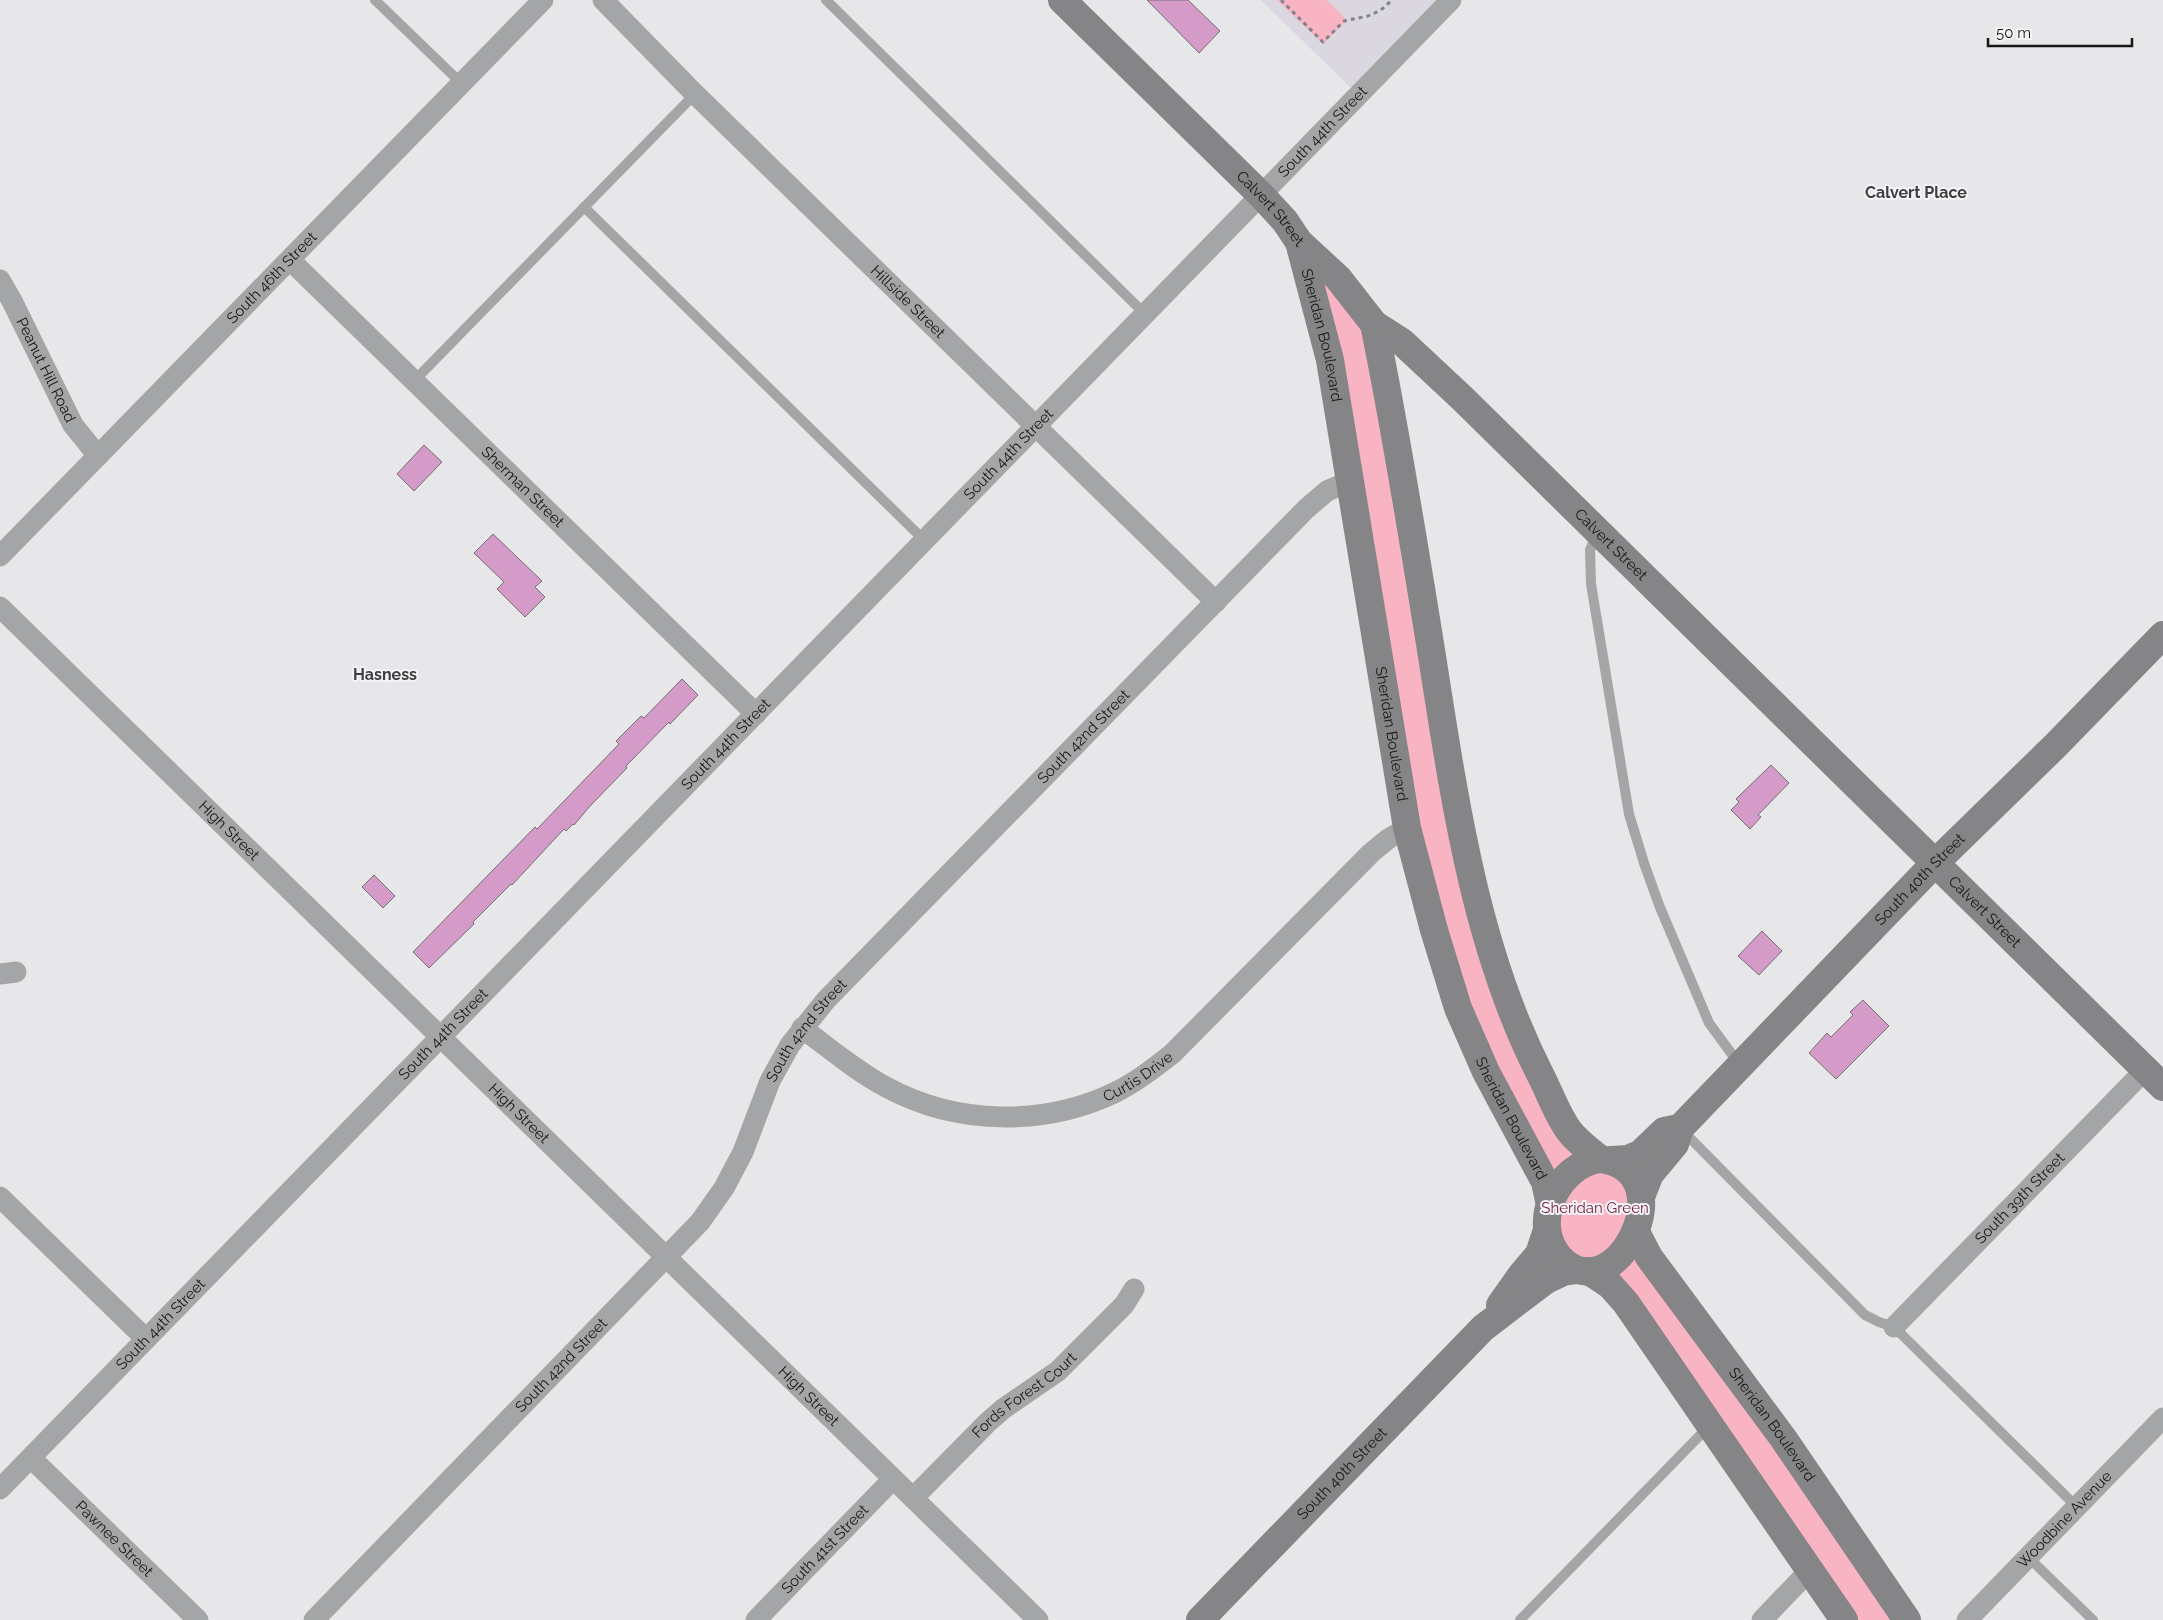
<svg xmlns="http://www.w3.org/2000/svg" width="2163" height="1620" viewBox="0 0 2163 1620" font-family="Raleway,sans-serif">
<rect width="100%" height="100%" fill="#e7e6e8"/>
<polygon fill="#dbd7e1" points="1261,0 1451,0 1358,95"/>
<g fill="#f9b4c3">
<polygon points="1277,0 1327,0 1347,20 1323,44"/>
<polygon points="1299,242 1359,304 1468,857 1569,1131 1622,1165 1636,1232 1907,1620 1844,1620 1626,1303 1576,1270 1547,1217 1458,1008"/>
</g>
<g fill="#d49ac8" stroke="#747173">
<polygon points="1147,0 1188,0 1220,31 1199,53"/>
<polygon points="424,445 442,462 414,491 397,474"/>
<polygon points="493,534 542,581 535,587 545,597 525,617 497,589 504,582 474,553"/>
<polygon points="682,679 698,695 670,724 669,722 626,766 627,768 591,805 574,825 573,824 566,831 564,829 512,885 511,884 473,922 474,924 429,968 413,952 535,827 537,829 619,744 616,741 641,716 644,718"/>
<polygon points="1771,765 1789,783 1758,815 1761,817 1750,829 1731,810 1739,802 1736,799"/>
<polygon points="374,875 395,896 383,908 362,887"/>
<polygon points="1762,931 1782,951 1759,975 1738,956"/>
<polygon points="1863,1000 1889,1026 1836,1079 1809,1053 1827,1033 1831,1037 1853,1015 1850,1012"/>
</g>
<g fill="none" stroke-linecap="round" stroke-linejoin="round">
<polyline stroke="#848384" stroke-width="3" stroke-dasharray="4 4" stroke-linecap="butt" points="1281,0 1323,42 1344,21 1368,16 1381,10 1392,0"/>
<g stroke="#a4a5a6" stroke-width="10">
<polyline points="375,0 461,83"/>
<polyline points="826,0 1145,314"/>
<polyline points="584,207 925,541"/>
<polyline points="414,381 695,94"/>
<polyline points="1597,533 1590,550 1591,584 1629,814 1644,863 1659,905 1709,1023 1739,1064"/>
<polyline points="1683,1131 1865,1315 1879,1322 1894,1327 2077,1507"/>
<polyline points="2028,1557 2093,1620"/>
<polyline points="1520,1620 1710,1425"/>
</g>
<g stroke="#a4a5a6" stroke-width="21">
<path id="s1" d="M603,0L695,94L1216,602"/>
<path id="s2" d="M290,260L756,714"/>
<path id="s3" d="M0,280L12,301L73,425L98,456"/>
<path id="s4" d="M0,556L543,0"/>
<path id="s5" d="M0,607L1038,1620"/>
<polyline points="0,974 16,972"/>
<path id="s6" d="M802,1028C829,1048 856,1071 886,1087C956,1125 1044,1127 1116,1092C1136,1082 1154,1068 1172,1054L1371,853L1388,839L1407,828"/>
<polyline points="0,1197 146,1339"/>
<path id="s7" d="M1894,1327L2145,1070"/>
<path id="s8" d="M31,1458L198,1620"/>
<path id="s9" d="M0,1489L1451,0"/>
<path id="s10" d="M913,1498L988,1422L1003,1409L1058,1371L1124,1305L1134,1289"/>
<path id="s11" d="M314,1620L700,1222L724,1188L743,1152L770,1081L790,1045L826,1000L1306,509L1327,491L1350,481"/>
<path id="s12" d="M756,1620L893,1479"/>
<polyline points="1762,1620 1810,1570"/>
<path id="s13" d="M1967,1620L2163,1418"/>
</g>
<g stroke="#858587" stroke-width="28">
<path id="s14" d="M1062,0L1261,195L1285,221L1299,242L1338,278L1374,324L1402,342L1462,398L2163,1087"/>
<path id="s15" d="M1299,242L1330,360L1407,828L1434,930L1458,1008L1486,1072L1545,1182L1550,1205"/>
<path d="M1374,324C1394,422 1410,520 1426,619C1451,771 1469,935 1540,1074C1549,1091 1558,1117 1570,1132C1579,1143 1589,1150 1600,1159"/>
<path d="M1600,1159C1689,1171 1614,1316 1560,1258C1529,1224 1557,1165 1600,1159Z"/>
<polyline points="1611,1160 1628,1159 1640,1154 1664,1131 1679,1128"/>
<path id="s16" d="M1641,1197L1650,1174L1675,1144L1680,1128L1935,863L2056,745L2163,635"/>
<path id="s17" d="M1636,1232L1649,1257L1783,1438L1907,1620"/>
<polyline points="1589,1271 1610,1285 1626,1303 1844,1620"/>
<polyline points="1500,1305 1522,1274 1539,1254 1547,1230"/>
<path id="s18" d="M1200,1620L1483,1328L1546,1280L1563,1272L1576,1270"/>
</g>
</g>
<g text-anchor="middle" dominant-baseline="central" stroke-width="4" stroke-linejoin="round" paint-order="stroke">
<g font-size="15" fill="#171617" stroke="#f4f3f6">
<text stroke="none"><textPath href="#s9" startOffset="1895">South 44th Street</textPath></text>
<text stroke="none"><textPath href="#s14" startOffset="295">Calvert Street</textPath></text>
<text stroke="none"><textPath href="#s4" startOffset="389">South 46th Street</textPath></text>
<text stroke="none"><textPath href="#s1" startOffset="429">Hillside Street</textPath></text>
<text stroke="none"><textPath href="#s15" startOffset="96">Sheridan Boulevard</textPath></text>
<text stroke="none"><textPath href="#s3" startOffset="101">Peanut Hill Road</textPath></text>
<text stroke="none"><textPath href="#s9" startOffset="1445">South 44th Street</textPath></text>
<text stroke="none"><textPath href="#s2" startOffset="325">Sherman Street</textPath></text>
<text stroke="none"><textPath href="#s14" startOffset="775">Calvert Street</textPath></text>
<text stroke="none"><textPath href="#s15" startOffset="501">Sheridan Boulevard</textPath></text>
<text stroke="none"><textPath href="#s11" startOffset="1180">South 42nd Street</textPath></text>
<text stroke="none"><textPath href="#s9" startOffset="1040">South 44th Street</textPath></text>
<text stroke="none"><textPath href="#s5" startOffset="320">High Street</textPath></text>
<text stroke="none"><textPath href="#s16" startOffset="426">South 40th Street</textPath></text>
<text stroke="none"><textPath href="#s14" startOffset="1299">Calvert Street</textPath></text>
<text stroke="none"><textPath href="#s11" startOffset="775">South 42nd Street</textPath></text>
<text stroke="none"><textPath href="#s9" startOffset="635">South 44th Street</textPath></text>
<text stroke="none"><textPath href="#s6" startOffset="368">Curtis Drive</textPath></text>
<text stroke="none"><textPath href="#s5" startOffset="725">High Street</textPath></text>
<text stroke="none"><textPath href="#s15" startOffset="906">Sheridan Boulevard</textPath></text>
<text stroke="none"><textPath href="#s7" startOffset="180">South 39th Street</textPath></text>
<text stroke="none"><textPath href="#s9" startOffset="230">South 44th Street</textPath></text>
<text stroke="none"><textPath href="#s11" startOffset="355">South 42nd Street</textPath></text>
<text stroke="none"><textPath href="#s10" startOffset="152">Fords Forest Court</textPath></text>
<text stroke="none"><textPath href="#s5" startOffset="1130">High Street</textPath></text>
<text stroke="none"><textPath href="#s17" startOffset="236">Sheridan Boulevard</textPath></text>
<text stroke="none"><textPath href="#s18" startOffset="204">South 40th Street</textPath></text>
<text stroke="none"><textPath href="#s13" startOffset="140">Woodbine Avenue</textPath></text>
<text stroke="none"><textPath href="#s8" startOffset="116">Pawnee Street</textPath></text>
<text stroke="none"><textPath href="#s12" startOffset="99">South 41st Street</textPath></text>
</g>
<g font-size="15" fill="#701938" stroke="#f4f3f6">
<text x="1595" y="1208">Sheridan Green</text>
</g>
<g font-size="16" font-weight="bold" fill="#3e3d3f" stroke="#f4f3f6">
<text x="1916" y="192">Calvert Place</text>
<text x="385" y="674">Hasness</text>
</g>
</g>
<path d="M1988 38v8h144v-8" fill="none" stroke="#171617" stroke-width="2.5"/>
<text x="1996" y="38" font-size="15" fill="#171617" stroke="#f4f3f6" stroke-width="4" paint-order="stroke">50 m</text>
</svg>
